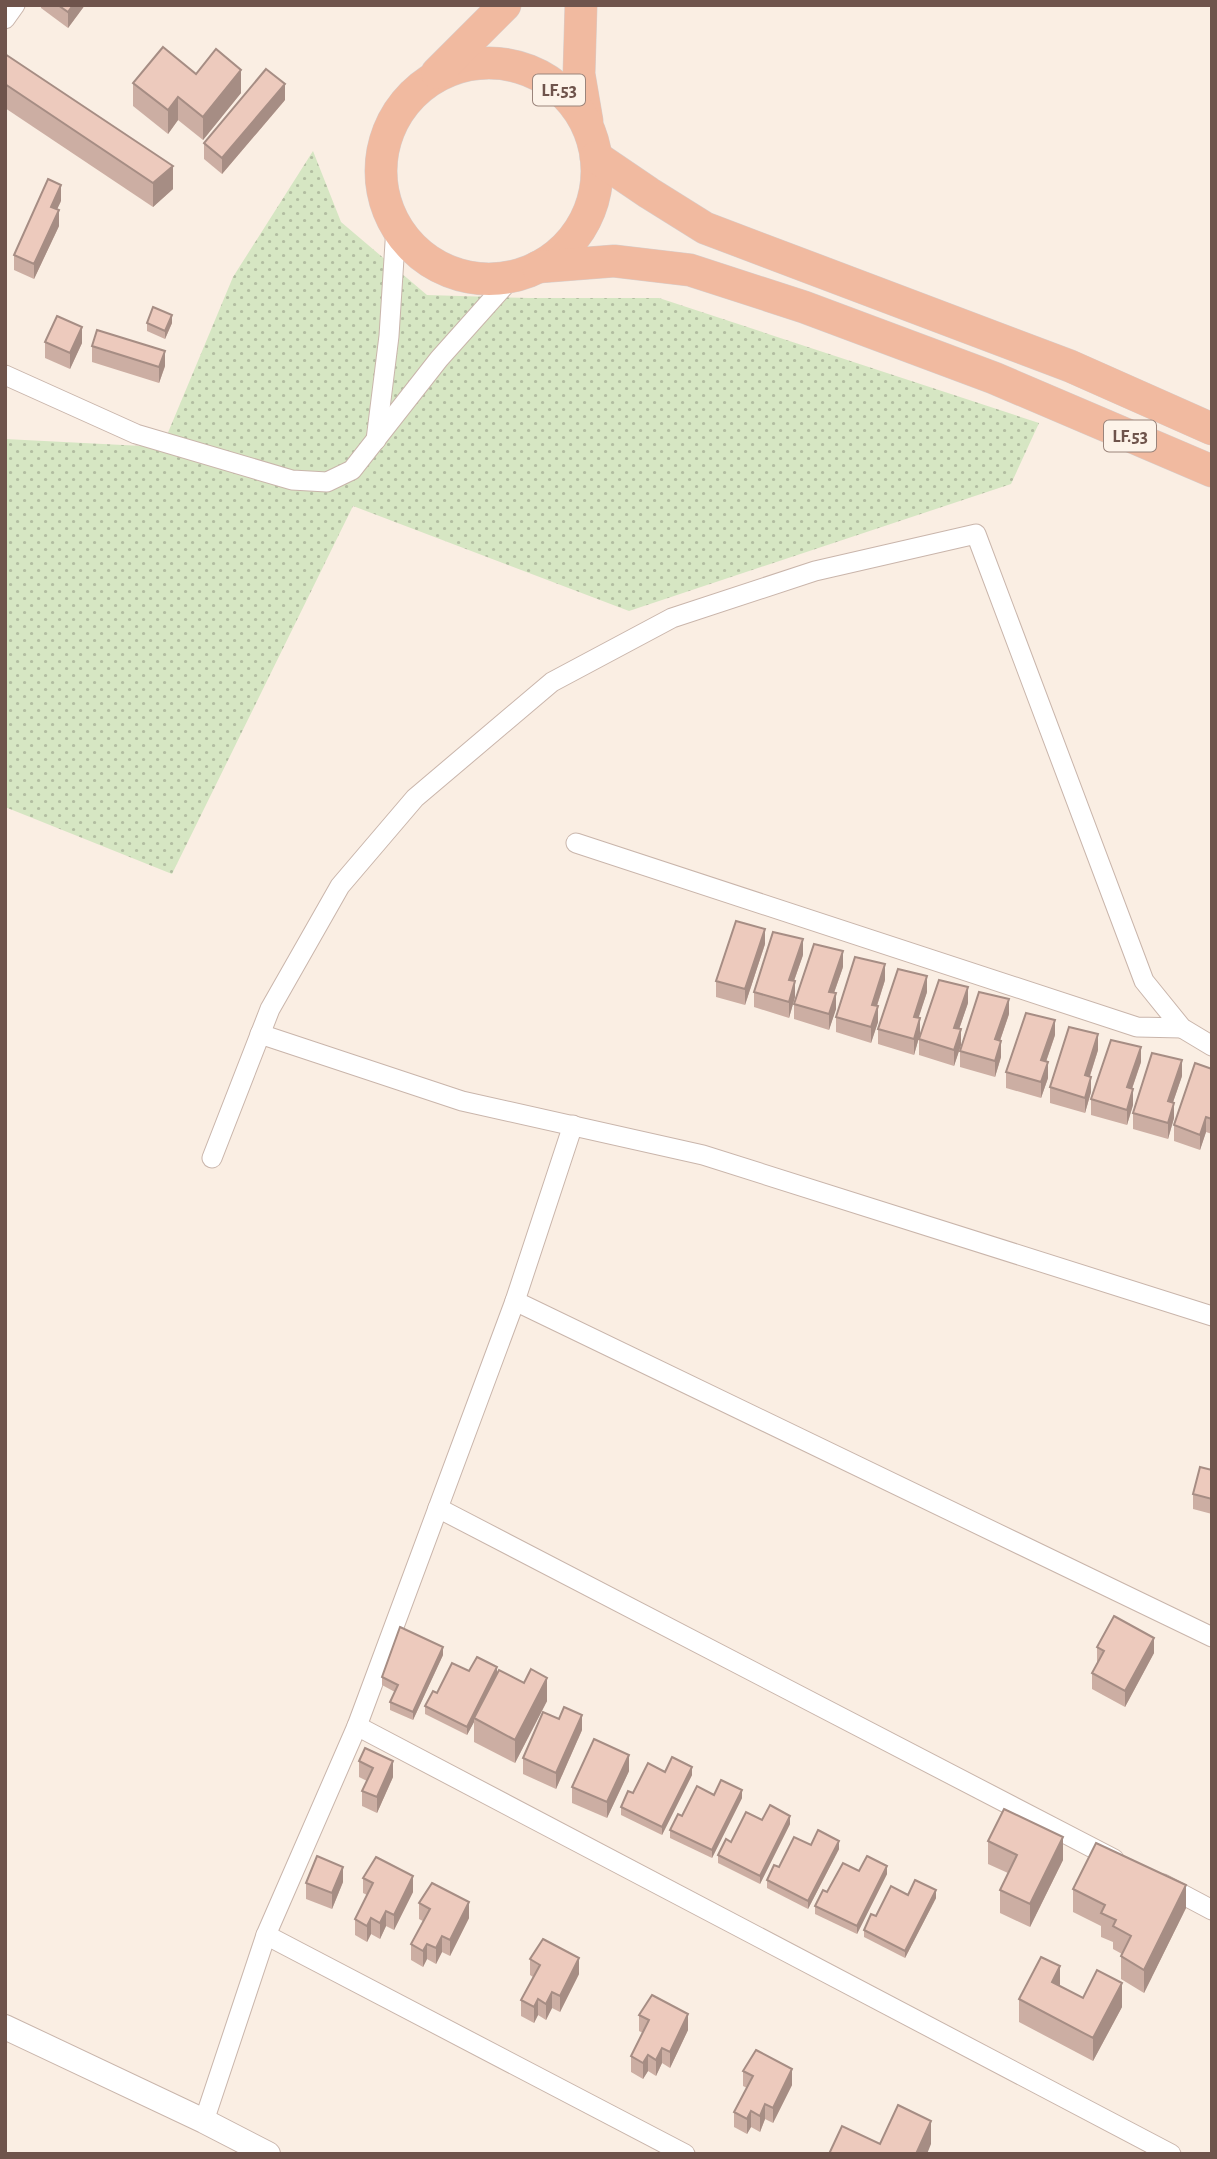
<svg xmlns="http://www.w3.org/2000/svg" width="1217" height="2159" viewBox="0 0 1217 2159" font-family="'Alegreya Sans',sans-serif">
<defs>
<pattern id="grass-dots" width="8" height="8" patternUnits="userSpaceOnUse" patternTransform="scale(1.75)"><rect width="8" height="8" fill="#d6e6c3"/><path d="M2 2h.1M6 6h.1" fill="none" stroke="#b2bda1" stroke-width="1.8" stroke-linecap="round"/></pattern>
</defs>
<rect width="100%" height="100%" fill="#faeee3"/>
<polygon fill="url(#grass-dots)" points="313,151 341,222 427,295 529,298 659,298 1039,423 1011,484 629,611 353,506 172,874 5,807 5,439 162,447 233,277"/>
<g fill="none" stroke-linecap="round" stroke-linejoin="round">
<defs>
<g id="minor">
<polyline points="5,19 15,5"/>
<polyline points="5,375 136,434 292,480 327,482 352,470 439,359 513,276"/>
<polyline points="376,440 389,336 396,227"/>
<polyline points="576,843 1137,1027 1182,1028"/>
<polyline points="260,1034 462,1101 703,1155 1212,1316"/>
<polyline points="212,1158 270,1009 340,886 415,798 552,682 672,618 815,571 976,534 1144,981 1182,1028 1212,1046"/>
<polyline points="515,1301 1212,1637"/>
<polyline points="438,1508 1114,1859"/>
<polyline points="357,1726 1171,2154"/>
<polyline points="1163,1884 1212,1910"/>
<polyline points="266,1935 685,2154"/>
<polyline points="204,2121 266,1935 357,1726 515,1301 573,1125"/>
</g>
<polyline id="tertiary" points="5,2027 204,2121 268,2154"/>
<g id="trunk">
<polyline points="581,5 579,74 587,121"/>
<circle cx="489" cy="171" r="108"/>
<polyline points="437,73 505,5"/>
<polyline points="596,157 649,193 705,228 1070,366 1212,429"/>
<polyline points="538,267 614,261 690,270 804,307 994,378 1212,471"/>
</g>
</defs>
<use href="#minor" stroke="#c9b5ab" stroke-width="21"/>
<use href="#tertiary" stroke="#c9b5ab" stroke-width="26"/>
<use href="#trunk" stroke="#d7cfcd" stroke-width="33"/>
<use href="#minor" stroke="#fff" stroke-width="19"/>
<use href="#tertiary" stroke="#fff" stroke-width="24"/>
<use href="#trunk" stroke="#f1baa0" stroke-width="32"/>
</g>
<g fill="#ccaea3">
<polygon points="41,5 85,5 68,28 41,8"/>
<polygon points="5,54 173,189 153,207 5,108"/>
<polygon points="196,74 241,93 203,140 178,120 168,134 133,106 133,83"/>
<polygon points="285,100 222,174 204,159 204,143"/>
<polygon points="61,201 57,209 59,226 34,279 14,270 14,255"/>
<polygon points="147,323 172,323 165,339 147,331"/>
<polygon points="45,342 82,343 70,369 45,358"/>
<polygon points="92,346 165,366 159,383 92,362"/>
<polygon points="765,944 745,1005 716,997 716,981"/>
<polygon points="803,955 794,981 795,997 789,1018 754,1007 754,992"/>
<polygon points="843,967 834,993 836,1009 829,1030 794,1019 794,1004"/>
<polygon points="885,980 877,1006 878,1022 871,1043 836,1032 836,1017"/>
<polygon points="927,992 918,1018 920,1034 914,1055 878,1044 878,1029"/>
<polygon points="968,1003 959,1029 961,1045 954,1066 919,1055 919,1039"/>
<polygon points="1009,1014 1000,1041 1001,1057 995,1077 960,1067 960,1051"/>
<polygon points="1055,1035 1046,1062 1048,1078 1041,1098 1006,1088 1006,1072"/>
<polygon points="1098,1050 1090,1076 1091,1092 1085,1113 1050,1103 1050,1087"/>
<polygon points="1141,1062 1132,1089 1133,1105 1127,1125 1091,1115 1091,1099"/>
<polygon points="1212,1069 1212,1134 1206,1132 1200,1150 1174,1141 1174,1125"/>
<polygon points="1182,1076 1173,1102 1174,1118 1168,1139 1133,1129 1133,1113"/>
<polygon points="1212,1470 1212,1514 1193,1509 1193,1494"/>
<polygon points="1097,1647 1154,1653 1125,1707 1092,1689 1092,1673 1097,1663"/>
<polygon points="443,1655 413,1720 390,1710 390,1702 395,1692 382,1685 382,1677"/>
<polygon points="469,1671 497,1673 547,1701 515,1763 474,1742 474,1722 467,1735 425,1714 425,1706 437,1693"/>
<polygon points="582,1730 556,1789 523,1774 523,1758"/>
<polygon points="359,1761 393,1777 377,1813 362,1806 362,1791 367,1781 359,1777"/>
<polygon points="629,1771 607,1818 572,1803 572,1787"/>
<polygon points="665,1772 692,1775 662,1835 621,1815 621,1807 633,1793"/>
<polygon points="714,1795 742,1798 712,1858 670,1838 670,1830 682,1816"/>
<polygon points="762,1820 790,1824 760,1884 718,1863 718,1855 731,1842"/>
<polygon points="988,1841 1063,1860 1030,1927 1000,1913 1000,1890 1008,1873 988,1864"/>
<polygon points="811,1845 839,1849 808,1909 767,1888 767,1880 779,1867"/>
<polygon points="859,1871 887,1874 857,1934 815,1914 815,1906 827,1892"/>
<polygon points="363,1878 413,1892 394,1930 386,1926 380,1939 371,1934 367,1942 355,1935 355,1919 367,1895 363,1893"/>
<polygon points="343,1882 332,1909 306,1899 306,1883"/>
<polygon points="1073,1889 1186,1908 1144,1993 1121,1979 1121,1956 1122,1954 1113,1949 1113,1942 1101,1937 1101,1926 1073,1912"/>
<polygon points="908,1895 936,1898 905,1958 864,1937 864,1930 876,1916"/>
<polygon points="419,1903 469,1918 450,1956 442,1952 436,1964 427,1959 423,1967 411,1960 411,1944 423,1921 419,1919"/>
<polygon points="530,1959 579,1974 560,2012 552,2008 546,2020 538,2015 534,2023 521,2016 521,2000 533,1977 530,1975"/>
<polygon points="1060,1986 1083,1998 1122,2007 1093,2061 1019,2022 1019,1999"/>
<polygon points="639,2015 688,2030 670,2068 662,2063 656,2076 648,2071 643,2079 631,2072 631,2056 643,2033 639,2031"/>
<polygon points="743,2071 792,2085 773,2123 765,2119 760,2132 751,2127 747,2134 734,2127 734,2112 747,2088 743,2086"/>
</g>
<g fill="#a68d84">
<polygon points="73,5 85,5 68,28 68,12"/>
<polygon points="241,70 241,93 203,140 203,117"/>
<polygon points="285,84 285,100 222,174 222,158"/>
<polygon points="178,97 178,120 168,134 168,110"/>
<polygon points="173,166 173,189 153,207 153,183"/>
<polygon points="61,185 61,201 51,222 51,207"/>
<polygon points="59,210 59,226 34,279 34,264"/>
<polygon points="172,315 172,323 165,339 165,331"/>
<polygon points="82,327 82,343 70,369 70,353"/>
<polygon points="165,351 165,366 159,383 159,367"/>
<polygon points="765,929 765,944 745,1005 745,989"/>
<polygon points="803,939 803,955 789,995 789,980"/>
<polygon points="843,951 843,967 829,1007 829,992"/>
<polygon points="885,964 885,980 872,1021 872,1005"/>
<polygon points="927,976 927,992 914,1032 914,1017"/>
<polygon points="795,981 795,997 789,1018 789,1002"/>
<polygon points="968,987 968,1003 954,1044 954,1028"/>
<polygon points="836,993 836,1009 829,1030 829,1014"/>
<polygon points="1009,999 1009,1014 995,1055 995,1039"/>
<polygon points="878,1006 878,1022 871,1043 871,1027"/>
<polygon points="920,1018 920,1034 914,1055 914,1039"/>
<polygon points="1055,1020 1055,1035 1041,1076 1041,1060"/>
<polygon points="961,1029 961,1045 954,1066 954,1050"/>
<polygon points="1098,1034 1098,1050 1085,1091 1085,1075"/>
<polygon points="1001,1041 1001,1057 995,1077 995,1061"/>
<polygon points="1141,1047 1141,1062 1127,1103 1127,1087"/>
<polygon points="1182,1060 1182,1076 1168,1117 1168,1101"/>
<polygon points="1048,1062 1048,1078 1041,1098 1041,1082"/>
<polygon points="1091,1077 1091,1092 1085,1113 1085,1098"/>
<polygon points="1133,1089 1133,1105 1127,1125 1127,1110"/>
<polygon points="1174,1103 1174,1118 1168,1139 1168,1123"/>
<polygon points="1206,1117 1206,1132 1200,1150 1200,1135"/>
<polygon points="1154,1638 1154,1653 1125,1707 1125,1691"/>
<polygon points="443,1647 443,1655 413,1720 413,1712"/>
<polygon points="497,1667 497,1675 474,1718 474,1722 467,1735 467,1727"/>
<polygon points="547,1678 547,1701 515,1763 515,1740"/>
<polygon points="582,1715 582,1730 556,1789 556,1773"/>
<polygon points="629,1755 629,1771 607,1818 607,1802"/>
<polygon points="393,1761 393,1777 377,1813 377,1797"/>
<polygon points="692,1767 692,1775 662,1835 662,1827"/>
<polygon points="742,1790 742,1798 712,1858 712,1850"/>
<polygon points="790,1816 790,1824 760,1884 760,1876"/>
<polygon points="1063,1837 1063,1860 1030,1927 1030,1904"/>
<polygon points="839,1841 839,1849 808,1909 808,1901"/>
<polygon points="887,1866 887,1874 857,1934 857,1926"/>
<polygon points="343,1867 343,1882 332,1909 332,1893"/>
<polygon points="413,1876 413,1892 394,1930 394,1915"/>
<polygon points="1186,1885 1186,1908 1144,1993 1144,1970"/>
<polygon points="936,1890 936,1898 905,1958 905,1951"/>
<polygon points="469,1902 469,1918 450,1956 450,1940"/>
<polygon points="386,1911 386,1926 380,1939 380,1923"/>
<polygon points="371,1918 371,1934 367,1942 367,1926"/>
<polygon points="442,1936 442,1952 436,1964 436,1948"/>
<polygon points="427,1944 427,1959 423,1967 423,1951"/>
<polygon points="579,1958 579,1974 560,2012 560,1996"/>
<polygon points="1060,1966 1060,1990 1052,1982"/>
<polygon points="1122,1983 1122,2007 1093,2061 1093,2038"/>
<polygon points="552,1992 552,2008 546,2020 546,2004"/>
<polygon points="538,1999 538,2015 534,2023 534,2007"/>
<polygon points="688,2014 688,2030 670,2068 670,2052"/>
<polygon points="662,2048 662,2063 656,2076 656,2060"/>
<polygon points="648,2055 648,2071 643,2079 643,2063"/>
<polygon points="792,2069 792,2085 773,2123 773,2108"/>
<polygon points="765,2104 765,2119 760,2132 760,2116"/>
<polygon points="751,2111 751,2127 747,2134 747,2119"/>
<polygon points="931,2121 931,2144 927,2154 916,2154"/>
</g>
<g fill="#edcabd" stroke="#a68d84" stroke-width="2">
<polygon points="58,5 73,5 68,12"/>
<polygon points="163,47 196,74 216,49 241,70 203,117 178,97 168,110 133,83"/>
<polygon points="5,54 173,166 153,183 5,84"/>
<polygon points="266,69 285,84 222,158 204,143"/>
<polygon points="48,179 61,185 51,207 59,210 34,264 14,255"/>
<polygon points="153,307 172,315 165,331 147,323"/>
<polygon points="57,316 82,327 70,353 45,342"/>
<polygon points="97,330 165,351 159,367 92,346"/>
<polygon points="736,921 765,929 745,989 716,981"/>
<polygon points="773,932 803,939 789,980 795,981 789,1002 754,992"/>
<polygon points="814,944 843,951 829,992 836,993 829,1014 794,1004"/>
<polygon points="855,957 885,964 872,1005 878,1006 871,1027 836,1017"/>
<polygon points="898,969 927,976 914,1017 920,1018 914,1039 878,1029"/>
<polygon points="939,980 968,987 954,1028 961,1029 954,1050 919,1039"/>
<polygon points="979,992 1009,999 995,1039 1001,1041 995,1061 960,1051"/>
<polygon points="1026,1013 1055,1020 1041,1060 1048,1062 1041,1082 1006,1072"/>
<polygon points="1069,1027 1098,1034 1085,1075 1091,1077 1085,1098 1050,1087"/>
<polygon points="1111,1040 1141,1047 1127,1087 1133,1089 1127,1110 1091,1099"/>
<polygon points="1152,1053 1182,1060 1168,1101 1174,1103 1168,1123 1133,1113"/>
<polygon points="1195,1063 1212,1069 1212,1119 1206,1117 1200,1135 1174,1125"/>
<polygon points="1200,1467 1212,1470 1212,1499 1193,1494"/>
<polygon points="1114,1616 1154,1638 1125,1691 1092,1673 1104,1651 1097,1647"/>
<polygon points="400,1627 443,1647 413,1712 390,1702 398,1685 382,1677"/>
<polygon points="477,1657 497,1667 467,1727 425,1706 433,1691 437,1693 452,1663 469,1671"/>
<polygon points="531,1669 547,1678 515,1740 474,1718 499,1670 524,1683"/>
<polygon points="564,1707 582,1715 556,1773 523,1758 543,1712 559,1719"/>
<polygon points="594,1739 629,1755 607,1802 572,1787"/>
<polygon points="365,1748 393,1761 377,1797 362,1791 373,1768 359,1761"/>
<polygon points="672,1757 692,1767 662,1827 621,1807 628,1791 633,1793 648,1763 665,1772"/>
<polygon points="721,1780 742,1790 712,1850 670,1830 678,1814 682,1816 697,1786 714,1795"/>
<polygon points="770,1805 790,1816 760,1876 718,1855 726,1839 731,1842 746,1812 762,1820"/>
<polygon points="1004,1809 1063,1837 1030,1904 1000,1890 1017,1855 988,1841"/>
<polygon points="818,1830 839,1841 808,1901 767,1880 774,1865 779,1867 794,1837 811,1845"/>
<polygon points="1096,1843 1186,1885 1144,1970 1121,1956 1131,1936 1113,1926 1116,1920 1101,1913 1105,1905 1073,1889"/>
<polygon points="317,1856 343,1867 332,1893 306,1883"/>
<polygon points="867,1856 887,1866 857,1926 815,1906 823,1890 827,1892 843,1863 859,1871"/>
<polygon points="376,1857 413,1876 394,1915 386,1911 380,1923 371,1918 367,1926 355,1919 373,1883 363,1878"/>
<polygon points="915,1880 936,1890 905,1951 864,1930 871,1914 876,1916 891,1886 908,1895"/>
<polygon points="432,1883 469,1902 450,1940 442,1936 436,1948 427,1944 423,1951 411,1944 430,1909 419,1903"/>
<polygon points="543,1939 579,1958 560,1996 552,1992 546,2004 538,1999 534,2007 521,2000 540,1965 530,1959"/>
<polygon points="1041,1957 1060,1966 1052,1982 1083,1998 1097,1970 1122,1983 1093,2038 1019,1999"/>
<polygon points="652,1995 688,2014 670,2052 662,2048 656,2060 648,2055 643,2063 631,2056 649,2020 639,2015"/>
<polygon points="756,2050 792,2069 773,2108 765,2104 760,2116 751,2111 747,2119 734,2112 753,2076 743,2071"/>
<polygon points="898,2105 931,2121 916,2154 829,2154 842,2126 880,2144"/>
</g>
<g text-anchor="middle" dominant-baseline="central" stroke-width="5" stroke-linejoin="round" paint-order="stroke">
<g fill="#fdf3e9" stroke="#9a847b" stroke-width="2">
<rect x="533" y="74.5" width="52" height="31" rx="5"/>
<rect x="1104" y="420.5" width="52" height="31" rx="5"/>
</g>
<g font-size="19" font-weight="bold" fill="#6f544c">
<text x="559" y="90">LF.53</text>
<text x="1130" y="436">LF.53</text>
</g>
</g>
<rect width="1217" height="2159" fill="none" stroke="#6f544c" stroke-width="14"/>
</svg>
